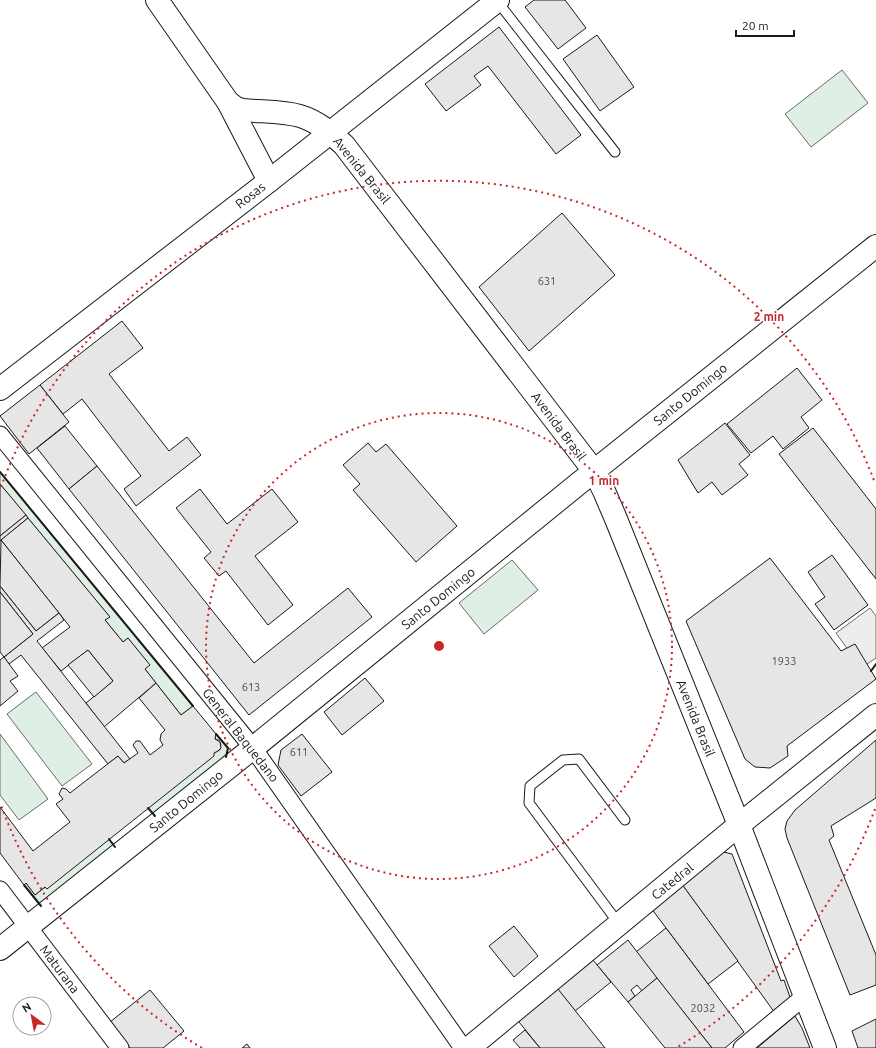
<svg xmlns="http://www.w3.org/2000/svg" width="876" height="1048" viewBox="0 0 876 1048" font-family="Ubuntu,sans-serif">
<rect width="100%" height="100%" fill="#fff"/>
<g fill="#e0efe3" stroke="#6a6a6a">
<polygon points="842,70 868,103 811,147 785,114"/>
<polygon points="0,472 193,706 181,715 145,669 149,665 128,638 123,642 105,620 109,616 0,484"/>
<polygon points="512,560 538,590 484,634 459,603"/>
<polygon points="36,692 92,764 62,786 7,714"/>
<polygon points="0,734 48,799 19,820 0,795"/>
<polygon points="216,734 228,748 226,759 155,816 148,808 214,753 220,750 221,744 219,740 215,739"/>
<polygon points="109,839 115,848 41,906 24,885 26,883 35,895"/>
</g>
<polygon fill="#ededed" stroke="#6a6a6a" points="870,608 876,616 876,658 861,668 836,633"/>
<g fill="#e6e6e6" stroke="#1a1a1a">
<polygon points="534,0 565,0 586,28 558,49 525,7"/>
<polygon points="499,27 581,135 556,154 488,66 474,76 481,85 446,111 425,84"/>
<polygon points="597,35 634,87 600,111 563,59"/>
<polygon points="562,213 615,275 529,351 479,287"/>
<polygon points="122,321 143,348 109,374 169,451 187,437 201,455 136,506 124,489 141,476 82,399 63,414 40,385"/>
<polygon points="797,368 822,400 801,417 809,428 783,449 773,436 751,453 727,424"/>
<polygon points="40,385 69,422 29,454 0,416"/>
<polygon points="725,423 750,455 739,464 748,475 722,495 712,482 698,493 678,460"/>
<polygon points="65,426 97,466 69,489 37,448"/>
<polygon points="813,428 876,509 876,579 779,454"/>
<polygon points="368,443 376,452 386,444 457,526 416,562 353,490 360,484 343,465"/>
<polygon points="97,466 254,663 348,588 372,617 249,715 69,489"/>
<polygon points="0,484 26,515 0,536"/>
<polygon points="200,489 227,524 272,489 298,522 255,556 293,605 268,625 226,571 219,576 204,558 211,552 176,508"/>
<polygon points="26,515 28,518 0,541 0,536"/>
<polygon points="28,518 110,617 105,620 123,642 128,638 150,665 145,669 156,683 104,727 86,703 113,681 88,650 61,671 42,648 70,627 1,540"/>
<polygon points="1,540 59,613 36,631 0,586"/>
<polygon points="832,555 868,605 834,630 815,604 825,597 808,572"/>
<polygon points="770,558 841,651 855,644 876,679 787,746 788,756 770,768 755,767 745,759 686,621"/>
<polygon points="0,586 36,631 59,613 64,620 37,641 130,759 124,763 118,756 108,764 21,655 9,664 4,657 33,634 0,592"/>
<polygon points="0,592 33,634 4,657 0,652"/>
<polygon points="88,650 113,681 94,697 68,665"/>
<polygon points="4,657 18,676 10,681 18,691 0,706 0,660"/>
<polygon points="365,678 384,701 342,735 324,712"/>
<polygon points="156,683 181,715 193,706 216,734 215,739 220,742 221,748 218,751 214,753 214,756 47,889 45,887 35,895 26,883 24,885 0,853 0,807 33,851 70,822 56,804 63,799 59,794 62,788 66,789 70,793 118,756 124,763 138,753 133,745 136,741 140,741 150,755 163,745 160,740 161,734 165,730 139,698"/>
<polygon points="302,734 332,772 301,796 278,765 281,750"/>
<polygon points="876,740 876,798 831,826 834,836 829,840 876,955 876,985 850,995 787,838 785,829 787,821 795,810"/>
<polygon points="719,851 732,854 781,981 784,980 791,1000 775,1013 681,883"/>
<polygon points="681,883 738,961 708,984 651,908"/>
<polygon points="514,926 538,956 514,977 489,946"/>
<polygon points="666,928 744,1032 725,1048 712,1048 636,952"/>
<polygon points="628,940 657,978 642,991 637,985 631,990 635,996 628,1002 597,965"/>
<polygon points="593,960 611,982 575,1011 557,989"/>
<polygon points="657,978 712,1048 665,1048 628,1002"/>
<polygon points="554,984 605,1048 540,1048 515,1017"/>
<polygon points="150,990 184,1031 163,1048 130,1048 110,1022"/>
<polygon points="795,1016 802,1028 810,1048 757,1048"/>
<polygon points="876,1019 876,1048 858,1048 852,1031"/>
<polygon points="525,1030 540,1048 520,1048 513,1040"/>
<polygon points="247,1044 250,1048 242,1048"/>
</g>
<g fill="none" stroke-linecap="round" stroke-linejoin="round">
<defs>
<g id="service">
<polyline points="497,1 615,152"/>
<polyline points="619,924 529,803 530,786 563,760 579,759 625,820"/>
</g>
<g id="minor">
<polyline points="0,435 253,748 463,1048"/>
<polyline points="0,890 120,1048"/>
<polyline points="742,1048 805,996"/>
</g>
<g id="tertiary">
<polyline points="0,389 269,181 498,0"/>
<polyline points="0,949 253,748 594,471 876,246"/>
</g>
<g id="secondary">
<path d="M157,0L228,102L236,108L243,110C262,112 282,111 300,116C317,121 331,133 344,145L594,471L604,491L616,519L739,825L825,1048"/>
<polyline points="228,102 269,181"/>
<polyline points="469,1048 739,825 876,715"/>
</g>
</defs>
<use href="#service" stroke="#1a1a1a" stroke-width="11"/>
<use href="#minor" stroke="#1a1a1a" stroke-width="19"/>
<use href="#tertiary" stroke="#1a1a1a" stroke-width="24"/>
<use href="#secondary" stroke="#1a1a1a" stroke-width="24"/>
<use href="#service" stroke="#fff" stroke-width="9"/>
<use href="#minor" stroke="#fff" stroke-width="17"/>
<use href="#tertiary" stroke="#fff" stroke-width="22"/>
<use href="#secondary" stroke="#fff" stroke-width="22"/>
<g stroke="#1a1a1a" stroke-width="2">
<polyline points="0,472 193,706"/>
<polyline points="871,671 876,664"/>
<polyline points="216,734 228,748 226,757"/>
<polyline points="148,808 155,816"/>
<polyline points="109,839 115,847"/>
<polyline points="24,885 41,906"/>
</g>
</g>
<g fill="none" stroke="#c62828" stroke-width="2" stroke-dasharray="2 4">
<circle cx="439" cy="646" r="233"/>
<path d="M875 809A466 466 0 0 1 676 1048M202 1048A466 466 0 0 1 1 805M1 487A466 466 0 0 1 875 483"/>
</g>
<g text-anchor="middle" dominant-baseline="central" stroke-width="3" stroke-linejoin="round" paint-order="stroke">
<g font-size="11" fill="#4d4d4d">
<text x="547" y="281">631</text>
<text x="784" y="661">1933</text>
<text x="251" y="687">613</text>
<text x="299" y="752">611</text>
<text x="703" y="1008">2032</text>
</g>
<g font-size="13" fill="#1a1a1a" stroke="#fff">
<text transform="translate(362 170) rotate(51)">Avenida Brasil</text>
<text transform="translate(250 195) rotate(-38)">Rosas</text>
<text transform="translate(690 394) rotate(-39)">Santo Domingo</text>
<text transform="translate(559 426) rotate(53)">Avenida Brasil</text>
<text transform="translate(438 598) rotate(-39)">Santo Domingo</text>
<text transform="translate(696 718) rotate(68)">Avenida Brasil</text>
<text transform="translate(241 735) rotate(52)">General Baquedano</text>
<text transform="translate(186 801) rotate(-39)">Santo Domingo</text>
<text transform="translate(672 881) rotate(-39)">Catedral</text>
<text transform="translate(60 969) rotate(53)">Maturana</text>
</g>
</g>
<circle cx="439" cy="646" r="6" fill="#c62828" stroke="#fff" stroke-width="2"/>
<g font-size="12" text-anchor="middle" font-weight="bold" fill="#c62828" stroke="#fff" stroke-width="3" stroke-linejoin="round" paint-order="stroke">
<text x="769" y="321">2 min</text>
<text x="604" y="485">1 min</text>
</g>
<g transform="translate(32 1016) rotate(328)"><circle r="19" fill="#ffffff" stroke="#a3a3a3"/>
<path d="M0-3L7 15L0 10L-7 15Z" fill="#c62828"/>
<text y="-6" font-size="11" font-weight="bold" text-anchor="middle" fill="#1a1a1a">N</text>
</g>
<path d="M736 30v6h58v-6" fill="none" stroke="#1a1a1a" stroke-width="2"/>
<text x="742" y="30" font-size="12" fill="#1a1a1a" stroke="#ffffff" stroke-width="3" paint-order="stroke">20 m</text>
</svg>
